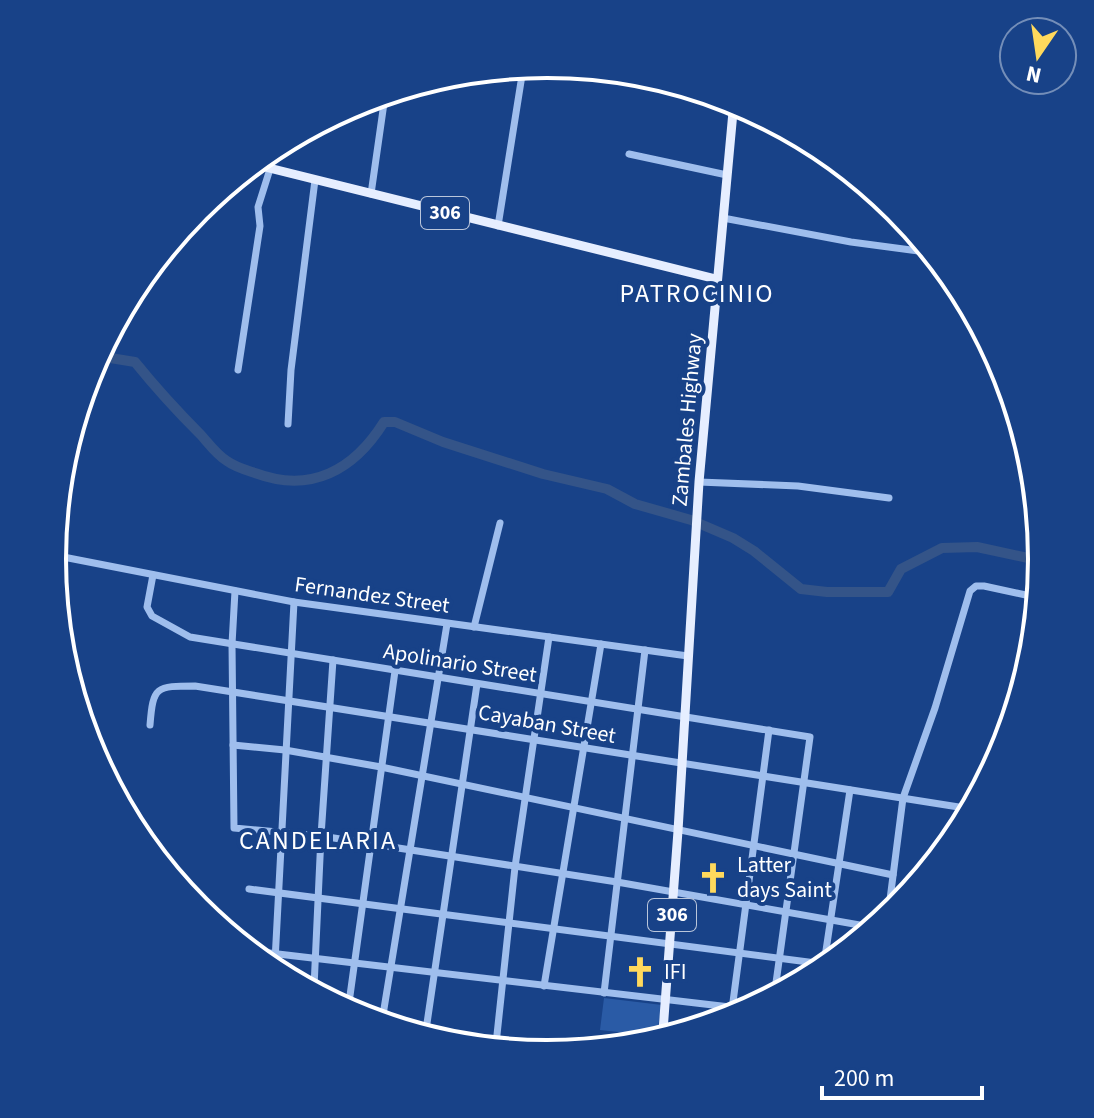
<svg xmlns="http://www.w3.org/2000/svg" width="1094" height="1118" viewBox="0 0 1094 1118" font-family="'Source Sans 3',sans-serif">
<rect width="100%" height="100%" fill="#184288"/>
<polygon fill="#2a5ba6" points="604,998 662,1005 657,1032 645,1035 600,1030"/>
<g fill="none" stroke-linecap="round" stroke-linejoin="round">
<path stroke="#345488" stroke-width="10" d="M98,356L135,362C156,388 178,412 201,435C209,444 217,455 227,461C235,467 246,470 255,473C311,494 354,470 384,422H395L443,442L543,474L607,489L635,504L691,520L733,538L754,551L801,589L827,592H888L901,569L942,548L977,547L1042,561"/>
<g stroke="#9fbeed" stroke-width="7">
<polyline points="629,154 727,175"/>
<polyline points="371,194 385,96"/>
<polyline points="723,218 851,242 926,252"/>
<polyline points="498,226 523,69"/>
<polyline points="238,370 260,226 258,207 270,169"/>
<polyline points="288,424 291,370 315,180"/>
<polyline points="699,482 798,486 889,498"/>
<polyline points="53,555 294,602 688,656"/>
<polyline points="153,575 147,607 152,616 190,637 810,737 775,990"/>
<polyline points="235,591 232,644 234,828 321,836 617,882 871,927"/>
<polyline points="474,627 500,523"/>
<path d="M150,725C153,686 156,686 195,686L965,808"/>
<polyline points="233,745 285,750 381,767 893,875"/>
<polyline points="249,889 816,963"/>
<polyline points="888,915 903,798 935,708 970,591 976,586 984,586 1035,597"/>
<polyline points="261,952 747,1009"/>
<polyline points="825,957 850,790"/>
<polyline points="275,961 294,602"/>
<polyline points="544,986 601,644"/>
<polyline points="314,987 321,836 333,660"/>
<polyline points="604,993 645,650"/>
<polyline points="348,1010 395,671"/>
<polyline points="731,1017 769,730"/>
<polyline points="382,1021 447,624"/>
<polyline points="426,1030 477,684"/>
<polyline points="496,1044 515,867 549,637"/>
</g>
<g stroke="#e6eeff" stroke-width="9">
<polyline points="261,166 716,279"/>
<polyline points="663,1031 678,831 699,482 734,101"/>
</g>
</g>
<defs>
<symbol id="church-bare" viewBox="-9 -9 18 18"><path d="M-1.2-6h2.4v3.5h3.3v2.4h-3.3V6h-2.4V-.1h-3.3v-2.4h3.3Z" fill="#ffd95c" stroke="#184288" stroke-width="2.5" paint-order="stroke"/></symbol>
</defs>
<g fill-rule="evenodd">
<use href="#church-bare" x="691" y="856" width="44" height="44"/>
<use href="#church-bare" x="618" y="950" width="44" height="44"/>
</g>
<g text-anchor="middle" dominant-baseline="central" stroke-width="8" stroke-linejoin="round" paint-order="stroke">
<g fill="#184288" stroke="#bac6db" stroke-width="2">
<rect x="421" y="197" width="48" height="32" rx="6"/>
<rect x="648" y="899" width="48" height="32" rx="6"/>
</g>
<g font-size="20" font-weight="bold" fill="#fff">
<text x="445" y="213">306</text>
<text x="672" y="915">306</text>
</g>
<g font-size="22" fill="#fff" stroke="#184288">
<text transform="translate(687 420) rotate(-85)">Zambales Highway</text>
<text transform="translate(372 595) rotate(8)">Fernandez Street</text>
<text transform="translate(460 663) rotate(9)">Apolinario Street</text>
<text transform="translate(547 724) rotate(10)">Cayaban Street</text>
</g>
<g font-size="22" fill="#fff" stroke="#184288" text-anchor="start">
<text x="737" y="865">Latter<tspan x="737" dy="25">days Saint</tspan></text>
<text x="664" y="972">IFI</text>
</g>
<g font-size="26" letter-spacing="2" fill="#fff" stroke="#184288">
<text x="697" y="293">PATROCINIO</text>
<text x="318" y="840">CANDELARIA</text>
</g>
</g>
<path d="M0 0H1094V1118H0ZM66 559a481 481 0 1 1 962 0a481 481 0 1 1-962 0Z" fill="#184288" fill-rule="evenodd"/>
<path fill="none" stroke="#fff" stroke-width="4" d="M66 559a481 481 0 1 1 962 0a481 481 0 1 1-962 0Z"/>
<g transform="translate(1038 56) rotate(193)"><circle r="38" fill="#184288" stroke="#748eb8" stroke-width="2"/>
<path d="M0-6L14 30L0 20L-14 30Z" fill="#ffd95c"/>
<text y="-12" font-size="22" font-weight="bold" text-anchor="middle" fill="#ffffff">N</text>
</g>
<path d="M822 1086v12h160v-12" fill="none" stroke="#ffffff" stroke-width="4"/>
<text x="834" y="1086" font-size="24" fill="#ffffff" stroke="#184288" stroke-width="6" paint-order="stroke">200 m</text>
</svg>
